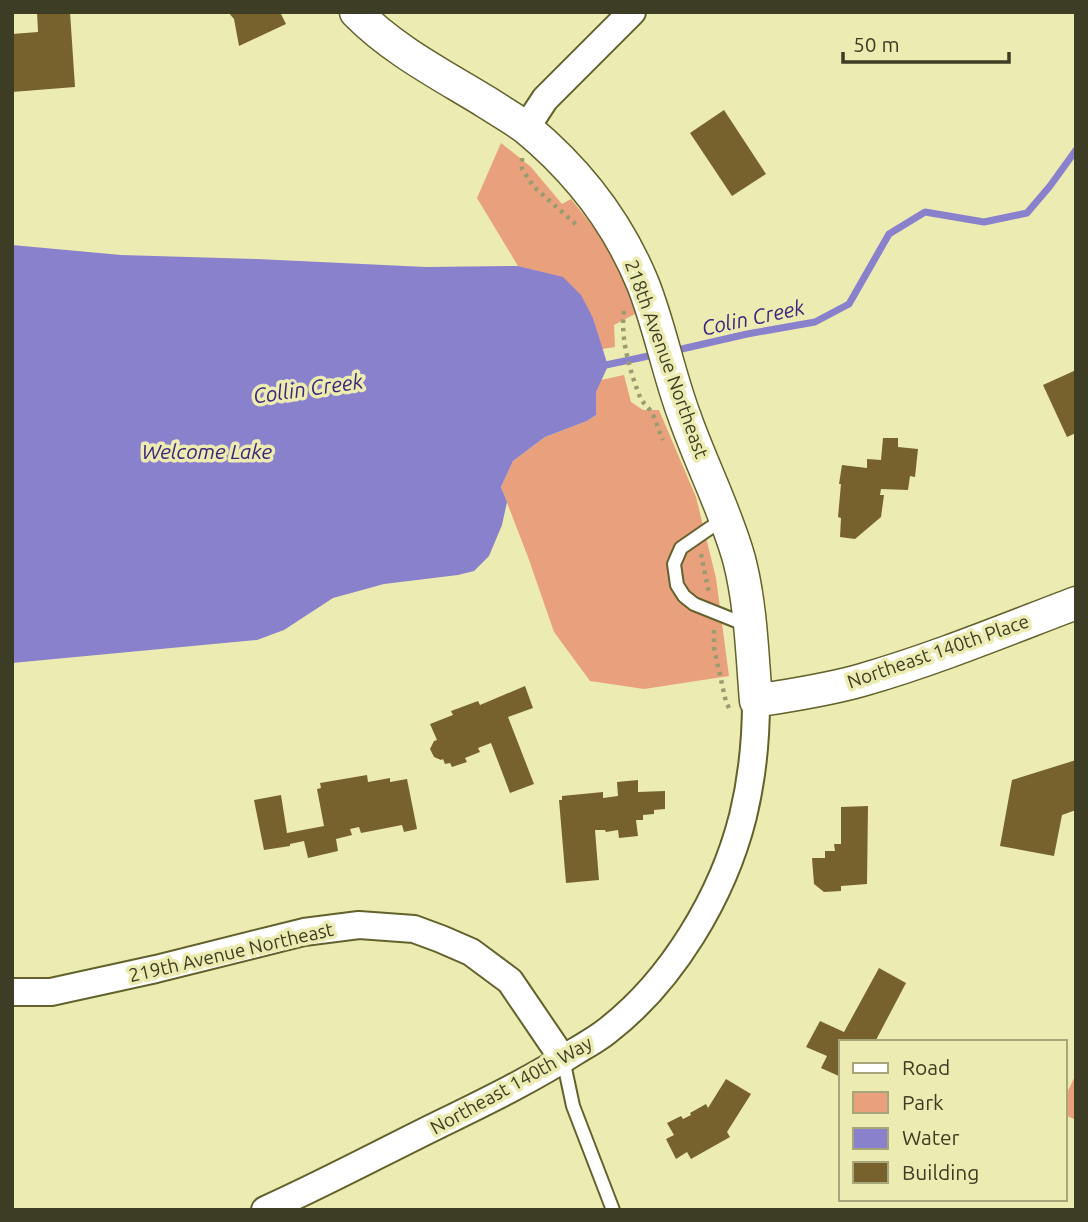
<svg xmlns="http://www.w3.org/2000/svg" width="1088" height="1222" viewBox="0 0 1088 1222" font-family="Ubuntu,sans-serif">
<rect width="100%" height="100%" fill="#ececb2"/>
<g fill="#e9a17d">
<polygon points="501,143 531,167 562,204 571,199 604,240 624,279 637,313 614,325 615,347 602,349 593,318 563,278 518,266 477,198"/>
<polygon points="624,375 631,402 643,410 659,410 696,497 716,578 729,676 644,689 590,681 554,632 528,557 501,487 513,461 545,437 587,421 596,415 596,392 601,380"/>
<polygon points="1076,1074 1076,1120 1065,1115 1065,1097"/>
</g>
<polygon fill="#8981cc" points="12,245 121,255 257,259 426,267 518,266 563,277 581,295 593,318 608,366 596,392 596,415 587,421 545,437 513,461 501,487 507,502 502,525 489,556 474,571 458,575 384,584 333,598 284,630 257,640 12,663"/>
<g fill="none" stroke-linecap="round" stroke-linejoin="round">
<g stroke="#8981cc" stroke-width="7">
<polyline points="673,351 747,334 815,322 849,304 889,234 925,212 984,222 1027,213 1050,186 1076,150"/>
<polyline points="601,366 658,354"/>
</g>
</g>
<g fill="#77622e">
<polygon points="37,12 70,12 75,87 12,92 12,34 38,32"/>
<polygon points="228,12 280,12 286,24 239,46 234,19"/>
<polygon points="724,110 766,174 732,196 690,133"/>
<polygon points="1076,370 1076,433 1067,437 1043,385"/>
<polygon points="883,438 898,438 898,447 918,449 915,477 910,476 908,490 881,489 880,495 884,495 881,517 855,539 840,537 841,518 838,517 841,484 839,484 842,465 867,468 867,459 881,460"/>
<polygon points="525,686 533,708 508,717 534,784 510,793 491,743 478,748 480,752 465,758 467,762 452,767 450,763 445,764 443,759 441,760 434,757 430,749 434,741 437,740 430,724 453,715 451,711 478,701 480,705"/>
<polygon points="1076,760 1076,810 1062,815 1054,856 1000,846 1012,780"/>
<polygon points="367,775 368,782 390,778 390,782 407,779 417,829 404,832 402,825 361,833 359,827 350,829 352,835 336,839 338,851 308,858 304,841 290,844 290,846 264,850 254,800 281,795 287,833 324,826 317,789 321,788 320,783"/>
<polygon points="638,780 638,792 665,791 665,809 654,810 654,814 643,815 643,820 636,820 638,836 619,838 618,830 606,832 605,830 595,830 599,880 566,883 559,800 562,800 562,796 603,792 603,798 618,796 617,782"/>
<polygon points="868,806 867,884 841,886 841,891 824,892 814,884 812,858 825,858 825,851 835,851 834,844 841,844 841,807"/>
<polygon points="879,968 906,983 876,1040 880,1042 841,1042 841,1077 821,1068 827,1056 806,1047 820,1021 844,1032"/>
<polygon points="726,1079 751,1094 727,1132 730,1137 691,1159 687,1152 676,1159 666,1139 674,1135 667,1123 681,1116 683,1119 691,1115 690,1113 706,1104 708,1108"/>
</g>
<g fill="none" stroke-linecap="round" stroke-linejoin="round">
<defs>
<g id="service">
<polyline points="726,517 681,548 674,564 677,585 684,596 694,604 749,626"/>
<polyline points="563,1059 573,1106 613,1210"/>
</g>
<g id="minor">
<polyline points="526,128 545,99 632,12"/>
<polyline points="12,992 51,992 156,969 304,932 359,925 414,929 441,939 471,952 510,981 563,1059"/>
<path d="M265,1210C323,1184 379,1154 436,1126C483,1103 531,1080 576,1051C586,1045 597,1039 607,1031C672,981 723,896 743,816C752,779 756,739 756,701"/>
</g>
<path id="tertiary" d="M356,12C393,50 442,75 486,102C500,111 514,119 526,128C577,170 618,223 643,284C660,327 668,372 684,415C701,464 725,509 739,559C751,605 752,653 756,701C791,695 828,690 862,680C935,659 1005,630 1076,603"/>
</defs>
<use href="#service" stroke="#63612c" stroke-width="16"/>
<use href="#minor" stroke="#63612c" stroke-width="30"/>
<use href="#tertiary" stroke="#63612c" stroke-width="35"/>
<g stroke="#9b9b71" stroke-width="4.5" stroke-dasharray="3.5 5" stroke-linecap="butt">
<polyline points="522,158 522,169 534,187 579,227"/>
<path d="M624,311C620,337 630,372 640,397C642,402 646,405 650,410C656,418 658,430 663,440"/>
<polyline points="701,554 709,593"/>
<polyline points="714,630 714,648 726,702 730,710"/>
</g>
<use href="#service" stroke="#fff" stroke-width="12"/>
<use href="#minor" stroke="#fff" stroke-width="26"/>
<use href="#tertiary" stroke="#fff" stroke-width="32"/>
</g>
<g text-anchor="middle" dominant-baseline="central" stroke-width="7" stroke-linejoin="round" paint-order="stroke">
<g font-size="19" fill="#3d3d26" stroke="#ececb2">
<text transform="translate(667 359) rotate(70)">218th Avenue Northeast</text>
<text transform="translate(938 651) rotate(-19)">Northeast 140th Place</text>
<text transform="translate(231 952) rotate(-13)">219th Avenue Northeast</text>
<text transform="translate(511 1085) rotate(-29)">Northeast 140th Way</text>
</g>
<g font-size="21" font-style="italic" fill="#3a257d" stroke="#ececb2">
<text transform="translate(753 317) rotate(-12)">Colin Creek</text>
<text transform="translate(308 388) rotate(-8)">Collin Creek</text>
<text x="207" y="451">Welcome Lake</text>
</g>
</g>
<rect width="1088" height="1222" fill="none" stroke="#3d3d26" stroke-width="28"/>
<rect x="839" y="1040" width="228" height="161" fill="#ececb2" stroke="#a6a67a" stroke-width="2"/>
<rect x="853" y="1063" width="35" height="10" fill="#ffffff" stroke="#a6a67a" stroke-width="2"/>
<text x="902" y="1075" font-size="21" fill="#3d3d26">Road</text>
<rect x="853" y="1092" width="35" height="21" fill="#e9a17d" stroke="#a6a67a" stroke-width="2"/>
<text x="902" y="1110" font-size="21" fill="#3d3d26">Park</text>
<rect x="853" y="1128" width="35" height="21" fill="#8981cc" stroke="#a6a67a" stroke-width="2"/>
<text x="902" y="1145" font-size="21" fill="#3d3d26">Water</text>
<rect x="853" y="1162" width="35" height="21" fill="#77622e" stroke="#a6a67a" stroke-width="2"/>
<text x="902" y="1180" font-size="21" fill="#3d3d26">Building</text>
<path d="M843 52v10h166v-10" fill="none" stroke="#3d3d26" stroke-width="3.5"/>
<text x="853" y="52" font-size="21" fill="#3d3d26" stroke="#ececb2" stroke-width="5" paint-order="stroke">50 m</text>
</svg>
